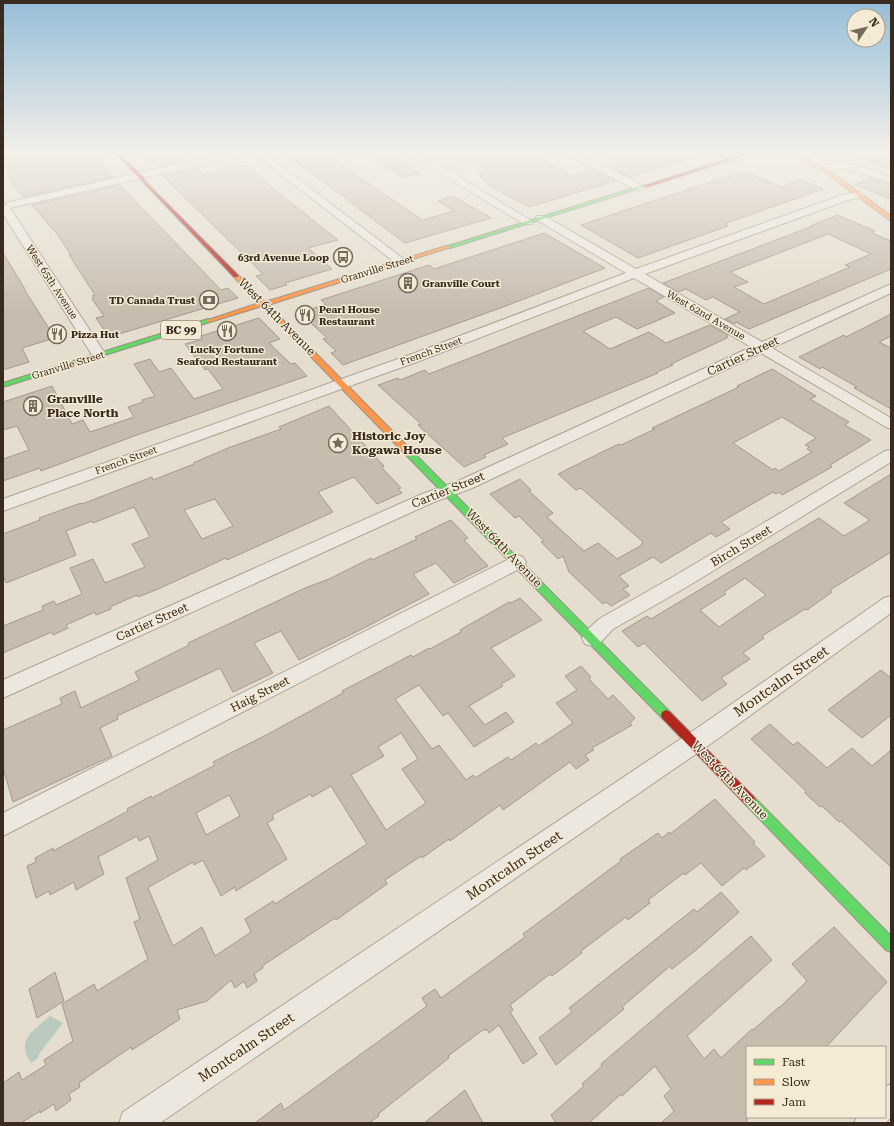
<svg xmlns="http://www.w3.org/2000/svg" width="894" height="1126" viewBox="0 0 894 1126" font-family="'Roboto Serif',serif">
<rect width="100%" height="100%" fill="#e5dece"/>
<polygon fill="#d4d4b1" points="426,153 526,153 457,172"/>
<path fill="#bacabf" d="M50,1016L63,1023L39,1054L38,1058L31,1063C15,1040 34,1030 50,1016Z"/>
<g fill="#c8bcaf" stroke="#a5998d" fill-rule="evenodd">
<polygon points="3,153 90,153 113,177 23,197 9,179 11,179 8,175 11,174 3,164"/>
<polygon points="285,153 324,153 422,220 454,211 438,201 453,196 491,218 405,243"/>
<polygon points="364,153 387,153 419,173 402,177"/>
<polygon points="597,153 697,153 697,156 629,177 608,166 619,163"/>
<polygon points="850,153 891,153 891,170 850,154"/>
<polygon points="165,154 169,158 174,157 180,162 158,167 147,158"/>
<polygon points="531,154 573,176 594,170 615,181 529,207 490,186 478,173 486,171 480,167"/>
<polygon points="245,165 263,179 261,179 338,240 308,248 332,269 285,283 287,285 270,290 256,276 263,274 163,176 197,168 204,174"/>
<polygon points="745,172 782,187 801,180 823,189 724,224 728,226 638,258 581,225 717,180"/>
<polygon points="872,178 891,184 891,199 855,185"/>
<polygon points="120,185 221,290 228,288 238,298 109,337 96,318 104,316 92,299 94,298 92,296 95,295 69,255 71,255 57,234 32,205"/>
<path d="M837,215L875,231L872,233L891,241V269L749,329L736,322L735,324L725,319L740,312L713,297L706,300L686,289L678,292L663,283L813,226H811ZM828,234L871,254L845,265L850,267L764,304L734,287L748,282L730,272Z"/>
<polygon points="544,233 605,268 503,307 343,365 331,353 336,351 323,339 327,338 300,313 326,304 321,300 429,265 434,269"/>
<polygon points="3,253 25,289 24,289 55,338 22,348 29,362 3,370"/>
<polygon points="649,288 664,297 656,301 675,313 637,329 616,317 583,331 610,349 649,332 666,343 710,325 728,335 727,338 671,364 673,365 657,372 658,373 502,438 508,444 484,455 486,457 464,467 422,429 418,425 421,424 378,385 398,378 400,380 425,370 429,374"/>
<polygon points="891,314 891,336 879,342 891,348 891,409 854,388 857,387 822,367 820,369 799,357 844,335 846,337"/>
<polygon points="259,318 280,339 269,343 291,364 295,363 307,376 134,436 41,471 40,468 3,481 3,459 29,450 17,426 3,430 3,402 52,386 72,424 83,420 90,432 134,417 128,407 143,402 142,400 155,396 134,364 150,359 159,372 171,368 194,399 223,389 208,369 205,370 185,344 203,339 201,336"/>
<path d="M772,369L816,396L810,399L849,422L845,425L871,440L830,465L832,467L782,495L779,492L776,494L773,492L721,522L730,529L716,537L711,533L661,563L653,557L619,576L629,586L623,589L630,595L611,606L606,602L603,604L569,572L563,556L558,559L541,542L544,541L519,516L515,518L490,494L520,479L531,490L529,491L553,513L547,517L584,551L598,543L617,559L642,545L641,544L643,542L581,488L576,490L558,474L604,451L619,444L621,445L655,429L652,428L739,387L737,386ZM782,417L816,438L805,445L809,447L807,449L812,452L779,471L775,468L773,470L733,443Z"/>
<path d="M329,406L384,466L382,468L401,488L398,489L402,493L377,504L354,477L318,492L333,512L227,560L226,558L202,569L158,589L138,597L137,595L110,607L111,609L96,615L95,612L66,625L68,628L53,635L52,632L3,653V626L43,610L42,606L54,601L56,605L82,594L70,568L93,559L105,583L145,567L132,544L150,537L134,507L93,523L92,521L66,531L76,555L6,583L3,575V534L40,520L39,518L81,503L82,504L152,477L153,480L194,464L193,463L228,448L281,429L279,427ZM215,499L233,526L202,539L184,510Z"/>
<path d="M891,474V552L830,590L832,592L807,610L805,609L762,636L764,638L743,653L750,659L721,678L727,684L702,701L644,643L638,647L622,631L647,616L651,619L819,518L844,536L870,520L844,503ZM745,578L766,595L719,627L700,610L726,594L724,592Z"/>
<polygon points="451,520 468,538 464,540 488,566 454,583 436,563 413,574 429,594 364,628 299,660 281,631 254,643 273,673 233,692 220,668 117,716 118,719 100,728 112,756 13,802 3,768 3,730 62,704 60,698 75,691 81,708 99,699 139,680 135,672 189,645 188,643 305,588 329,579 371,558 372,560 417,539 415,537"/>
<path d="M520,598L542,620L491,648L515,676L501,684L503,686L469,706L485,725L506,712L514,722L474,747L448,713L443,716L419,685L395,699L432,749L439,745L466,780L473,775L475,778L508,757L511,760L536,743L538,746L573,723L556,703L577,690L565,676L581,666L591,677L589,679L608,699L613,695L635,718L630,723L632,725L592,748L594,750L585,755L589,760L576,769L570,762L503,810L500,805L450,841L449,839L422,858L421,856L385,880L387,884L336,920L335,918L262,966L263,968L254,974L257,981L247,988L244,981L235,988L231,980L207,1001L177,1010L180,1019L132,1050L131,1047L79,1083L80,1087L69,1094L71,1100L56,1111L54,1104L40,1113V1111L21,1123H3V1083L19,1072L22,1080L46,1065L44,1060L73,1041L62,1004L94,984L97,991L148,959L134,922L140,919L126,878L158,860L149,836L139,841L137,836L98,857L104,874L76,890L74,882L50,895L49,891L36,898L27,866L36,862L35,858L53,848V851L128,811L127,809L151,796L152,798L215,765L213,762L270,733L343,693L342,691L411,655L413,657L429,648L430,649L461,632L460,630L509,602L511,603ZM401,733L418,759L402,769L426,803L386,830L351,775L384,756L378,747ZM331,786L367,844L275,904L273,901L245,919L251,932L215,956L202,927L173,946L148,888L149,887L193,862L194,865L203,860L221,896L235,887L236,891L287,859L267,823L274,819L272,815L311,794L312,797ZM229,795L240,816L206,835L196,813Z"/>
<polygon points="881,670 891,678 891,715 862,738 828,710"/>
<polygon points="770,724 793,745 798,742 827,768 852,748 872,766 891,750 891,867 841,821 839,822 822,806 820,807 805,793 806,791 751,739"/>
<polygon points="715,799 755,842 753,843 765,856 746,870 744,868 722,886 701,863 685,875 684,873 665,887 648,900 650,903 628,920 626,917 581,951 582,953 552,976 550,974 510,1005 513,1010 510,1012 537,1054 523,1064 499,1025 489,1033 487,1029 485,1031 484,1029 448,1056 449,1058 378,1114 379,1116 369,1123 255,1123 281,1103 284,1110 427,1006 422,998 435,989 441,998 525,937 523,934 621,861 620,859 658,833 662,838 669,832 670,834"/>
<polygon points="721,892 739,912 696,950 672,969 670,966 622,1007 624,1009 556,1065 539,1038 572,1012 569,1008 694,909 697,912"/>
<polygon points="834,927 887,982 826,1047 747,1047 747,1123 661,1123 674,1111 664,1096 671,1089 655,1066 622,1096 621,1094 589,1123 556,1123 551,1115 584,1086 582,1084 602,1066 601,1064 751,936 772,960 687,1036 704,1059 714,1049 721,1058 752,1029 753,1030 779,1007 779,1008 807,981 792,964"/>
<polygon points="55,972 64,1001 37,1018 29,989"/>
<polygon points="465,1090 483,1123 424,1123"/>
</g>
<g fill="none" stroke-linecap="round" stroke-linejoin="round">
<defs>
<g id="street">
<polygon points="226,153 244,153 239,156 10,208 106,355 104,358 94,358 3,214 3,206 6,206 6,203 10,202"/>
<polygon points="253,153 264,153 405,260 407,262 405,264 397,264"/>
<polygon points="408,153 420,153 533,222 532,224 524,224"/>
<polygon points="565,153 578,153 644,186 645,188 644,190 636,190"/>
<polygon points="716,153 729,153 739,159 737,161 731,161"/>
<path d="M841,163L861,166L891,177V183C874,179 860,170 842,169C835,169 823,173 818,168L823,165Z"/>
<polygon points="858,192 862,193 863,195 862,197 848,200 645,274 762,342 891,284 891,293 772,348 891,418 891,429 886,427 761,353 470,489 434,502 3,698 3,680 422,494 458,481 751,347 634,278 422,360 3,511 3,499 412,354 626,273 537,220 536,218 537,216 545,216 636,269 842,195"/>
<polygon points="891,450 891,462 685,588 613,629 599,644 592,646 585,644 582,638 585,632 599,619 671,578 885,451"/>
<polygon points="517,555 523,557 526,562 523,567 3,836 3,813"/>
<polygon points="891,596 891,613 719,738 160,1123 119,1123 123,1112 703,724 884,598"/>
<polygon points="891,1084 891,1118 888,1120 886,1123 854,1123 857,1117 885,1117 885,1087"/>
</g>
<g id="fast">
<polygon points="643,185 647,186 450,248 445,247"/>
<polygon points="208,319 210,320 210,322 3,387 3,383"/>
<polygon points="410,451 413,452 670,712 671,715 670,718 666,720 662,718 407,456 406,454"/>
<polygon points="750,796 754,797 891,936 891,952 886,950 746,805 744,801 746,797"/>
</g>
<g id="slow">
<path d="M795,153C803,153 816,164 826,168L891,216V221L822,170L812,166Z"/>
<polygon points="446,246 451,247 268,305 413,452 414,454 413,456 407,456 262,306 210,322 205,321 259,303 234,277 234,275 238,275 265,302"/>
</g>
<g id="jam">
<polygon points="115,153 120,153 141,175 144,176 144,180 238,275 238,277 234,277"/>
<polygon points="746,153 753,153 647,187 643,186"/>
<polygon points="666,710 670,712 754,797 756,801 754,805 750,806 746,805 662,718 661,715 662,712"/>
</g>
</defs>
<use href="#street" stroke="#aaa397" stroke-width="2"/>
<use href="#fast" stroke="#9a9286" stroke-width="2"/>
<use href="#slow" stroke="#9a9286" stroke-width="2"/>
<use href="#jam" stroke="#9a9286" stroke-width="2"/>
<use href="#street" fill="#ede8df" fill-rule="evenodd"/>
<use href="#fast" fill="#63d668" fill-rule="evenodd"/>
<use href="#slow" fill="#ff974d" fill-rule="evenodd"/>
<use href="#jam" fill="#b3261e" fill-rule="evenodd"/>
</g>
<linearGradient id="sky" x2="0" y2="1"><stop stop-color="#95bdd8"/><stop offset="0.49" stop-color="#f3f0e9"/><stop offset="1" stop-color="#f3f0e9" stop-opacity="0"/></linearGradient>
<rect width="894" height="311" fill="url(#sky)"/>
<defs>
<symbol id="bus-ring" viewBox="-11 -11 22 22"><circle r="9.5" fill="#f5ebd5" stroke="#756a5c" stroke-width="1.5"/><path d="M-5-6H5V4H4V6H2V4H-2V6H-4V4H-5ZM-3.5-4V0h7V-4ZM-3.5 1.2v1.5H-2V1.2ZM2 1.2v1.5H3.5V1.2Z" fill="#756a5c"/></symbol>
<symbol id="building-ring" viewBox="-11 -11 22 22"><circle r="9.5" fill="#f5ebd5" stroke="#756a5c" stroke-width="1.5"/><path d="M-4-6H4V6H1V3H-1V6H-4ZM-2.5-4.3h1.7v1.8h-1.7ZM.8-4.3h1.7v1.8H.8ZM-2.5-1h1.7V.8h-1.7ZM.8-1h1.7V.8H.8Z" fill="#756a5c"/></symbol>
<symbol id="bank-ring" viewBox="-11 -11 22 22"><circle r="9.5" fill="#f5ebd5" stroke="#756a5c" stroke-width="1.5"/><path d="M-6-4H6V4H-6ZM0-2.3a2.3 2.3 0 1 0 0 4.6a2.3 2.3 0 1 0 0-4.6Z" fill="#756a5c"/></symbol>
<symbol id="restaurant-ring" viewBox="-11 -11 22 22"><circle r="9.5" fill="#f5ebd5" stroke="#756a5c" stroke-width="1.5"/><path d="M-5-6h1v4h1v-4h1v4h1v-4h1v5L-1.5 .5V6h-2V.5L-5-1ZM5-6V6H3V1.5H1.5Q1.5-4 5-6Z" fill="#756a5c"/></symbol>
<symbol id="sight-ring" viewBox="-11 -11 22 22"><circle r="9.5" fill="#f5ebd5" stroke="#756a5c" stroke-width="1.5"/><path d="M0-6L1.8-2.2L6-1.7L2.9 1.2L3.7 5.4L0 3.3L-3.7 5.4L-2.9 1.2L-6-1.7L-1.8-2.2Z" fill="#756a5c"/></symbol>
</defs>
<g fill-rule="evenodd">
<use href="#bus-ring" x="332" y="246" width="22" height="22"/>
<use href="#building-ring" x="397" y="272" width="22" height="22"/>
<use href="#bank-ring" x="198" y="289" width="22" height="22"/>
<use href="#restaurant-ring" x="294" y="304" width="22" height="22"/>
<use href="#restaurant-ring" x="216" y="320" width="22" height="22"/>
<use href="#restaurant-ring" x="46" y="323" width="22" height="22"/>
<use href="#building-ring" x="22" y="395" width="22" height="22"/>
<use href="#sight-ring" x="327" y="432" width="22" height="22"/>
</g>
<g text-anchor="middle" dominant-baseline="central" stroke-width="3" stroke-linejoin="round" paint-order="stroke">
<g font-size="10" font-weight="bold" fill="#392b1f" stroke="#f5ebd5" text-anchor="start">
<text x="329" y="257" text-anchor="end">63rd Avenue Loop</text>
<text x="422" y="283">Granville Court</text>
<text x="195" y="300" text-anchor="end">TD Canada Trust</text>
<text x="319" y="309">Pearl House<tspan x="319" dy="12">Restaurant</tspan></text>
<text x="71" y="334">Pizza Hut</text>
<text x="227" y="349" text-anchor="middle">Lucky Fortune<tspan x="227" dy="12">Seafood Restaurant</tspan></text>
</g>
<g font-size="10" fill="#392b1f" stroke="#f5ebd5">
<text transform="translate(377 269) rotate(-17)">Granville Street</text>
<text transform="translate(52 282) rotate(57)">West 65th Avenue</text>
<text transform="translate(706 315) rotate(30)">West 62nd Avenue</text>
<text transform="translate(431 351) rotate(-20)">French Street</text>
<text transform="translate(68 365) rotate(-17)">Granville Street</text>
<text transform="translate(126 460) rotate(-20)">French Street</text>
</g>
<rect fill="#f5ebd5" stroke="#716556" stroke-width="1" x="161" y="321" width="40" height="18" rx="3"/>
<g font-size="11" font-weight="bold" fill="#392b1f">
<text x="181" y="330">BC 99</text>
</g>
<g font-size="12" fill="#392b1f" stroke="#f5ebd5">
<text transform="translate(277 317) rotate(45)">West 64th Avenue</text>
<text transform="translate(743 356) rotate(-25)">Cartier Street</text>
<text transform="translate(448 490) rotate(-22)">Cartier Street</text>
<text transform="translate(741 546) rotate(-31)">Birch Street</text>
<text transform="translate(504 548) rotate(46)">West 64th Avenue</text>
<text transform="translate(152 622) rotate(-24)">Cartier Street</text>
<text transform="translate(260 694) rotate(-27)">Haig Street</text>
<text transform="translate(730 780) rotate(46)">West 64th Avenue</text>
</g>
<g font-size="12" font-weight="bold" fill="#392b1f" stroke="#f5ebd5" text-anchor="start">
<text x="47" y="399">Granville<tspan x="47" dy="14">Place North</tspan></text>
<text x="352" y="436">Historic Joy<tspan x="352" dy="14">Kogawa House</tspan></text>
</g>
<g font-size="14" fill="#392b1f" stroke="#f5ebd5">
<text transform="translate(781 681) rotate(-35)">Montcalm Street</text>
<text transform="translate(514 865) rotate(-34)">Montcalm Street</text>
<text transform="translate(246 1047) rotate(-34)">Montcalm Street</text>
</g>
</g>
<rect width="894" height="1126" fill="none" stroke="#392b1f" stroke-width="8"/>
<rect x="746" y="1046" width="140" height="72" fill="#f5ebd5" stroke="#aa9e8c"/>
<rect x="754" y="1059" width="20" height="6" fill="#63d668" stroke="#aa9e8c"/>
<text x="782" y="1066" font-size="12" fill="#392b1f">Fast</text>
<rect x="754" y="1079" width="20" height="6" fill="#ff974d" stroke="#aa9e8c"/>
<text x="782" y="1086" font-size="12" fill="#392b1f">Slow</text>
<rect x="754" y="1099" width="20" height="6" fill="#b3261e" stroke="#aa9e8c"/>
<text x="782" y="1106" font-size="12" fill="#392b1f">Jam</text>
<g transform="translate(866 28) rotate(55)"><circle r="19" fill="#f5ebd5" stroke="#aa9e8c"/>
<path d="M0-3L7 15L0 10L-7 15Z" fill="#756a5c"/>
<text y="-6" font-size="11" font-weight="bold" text-anchor="middle" fill="#392b1f">N</text>
</g>
</svg>
